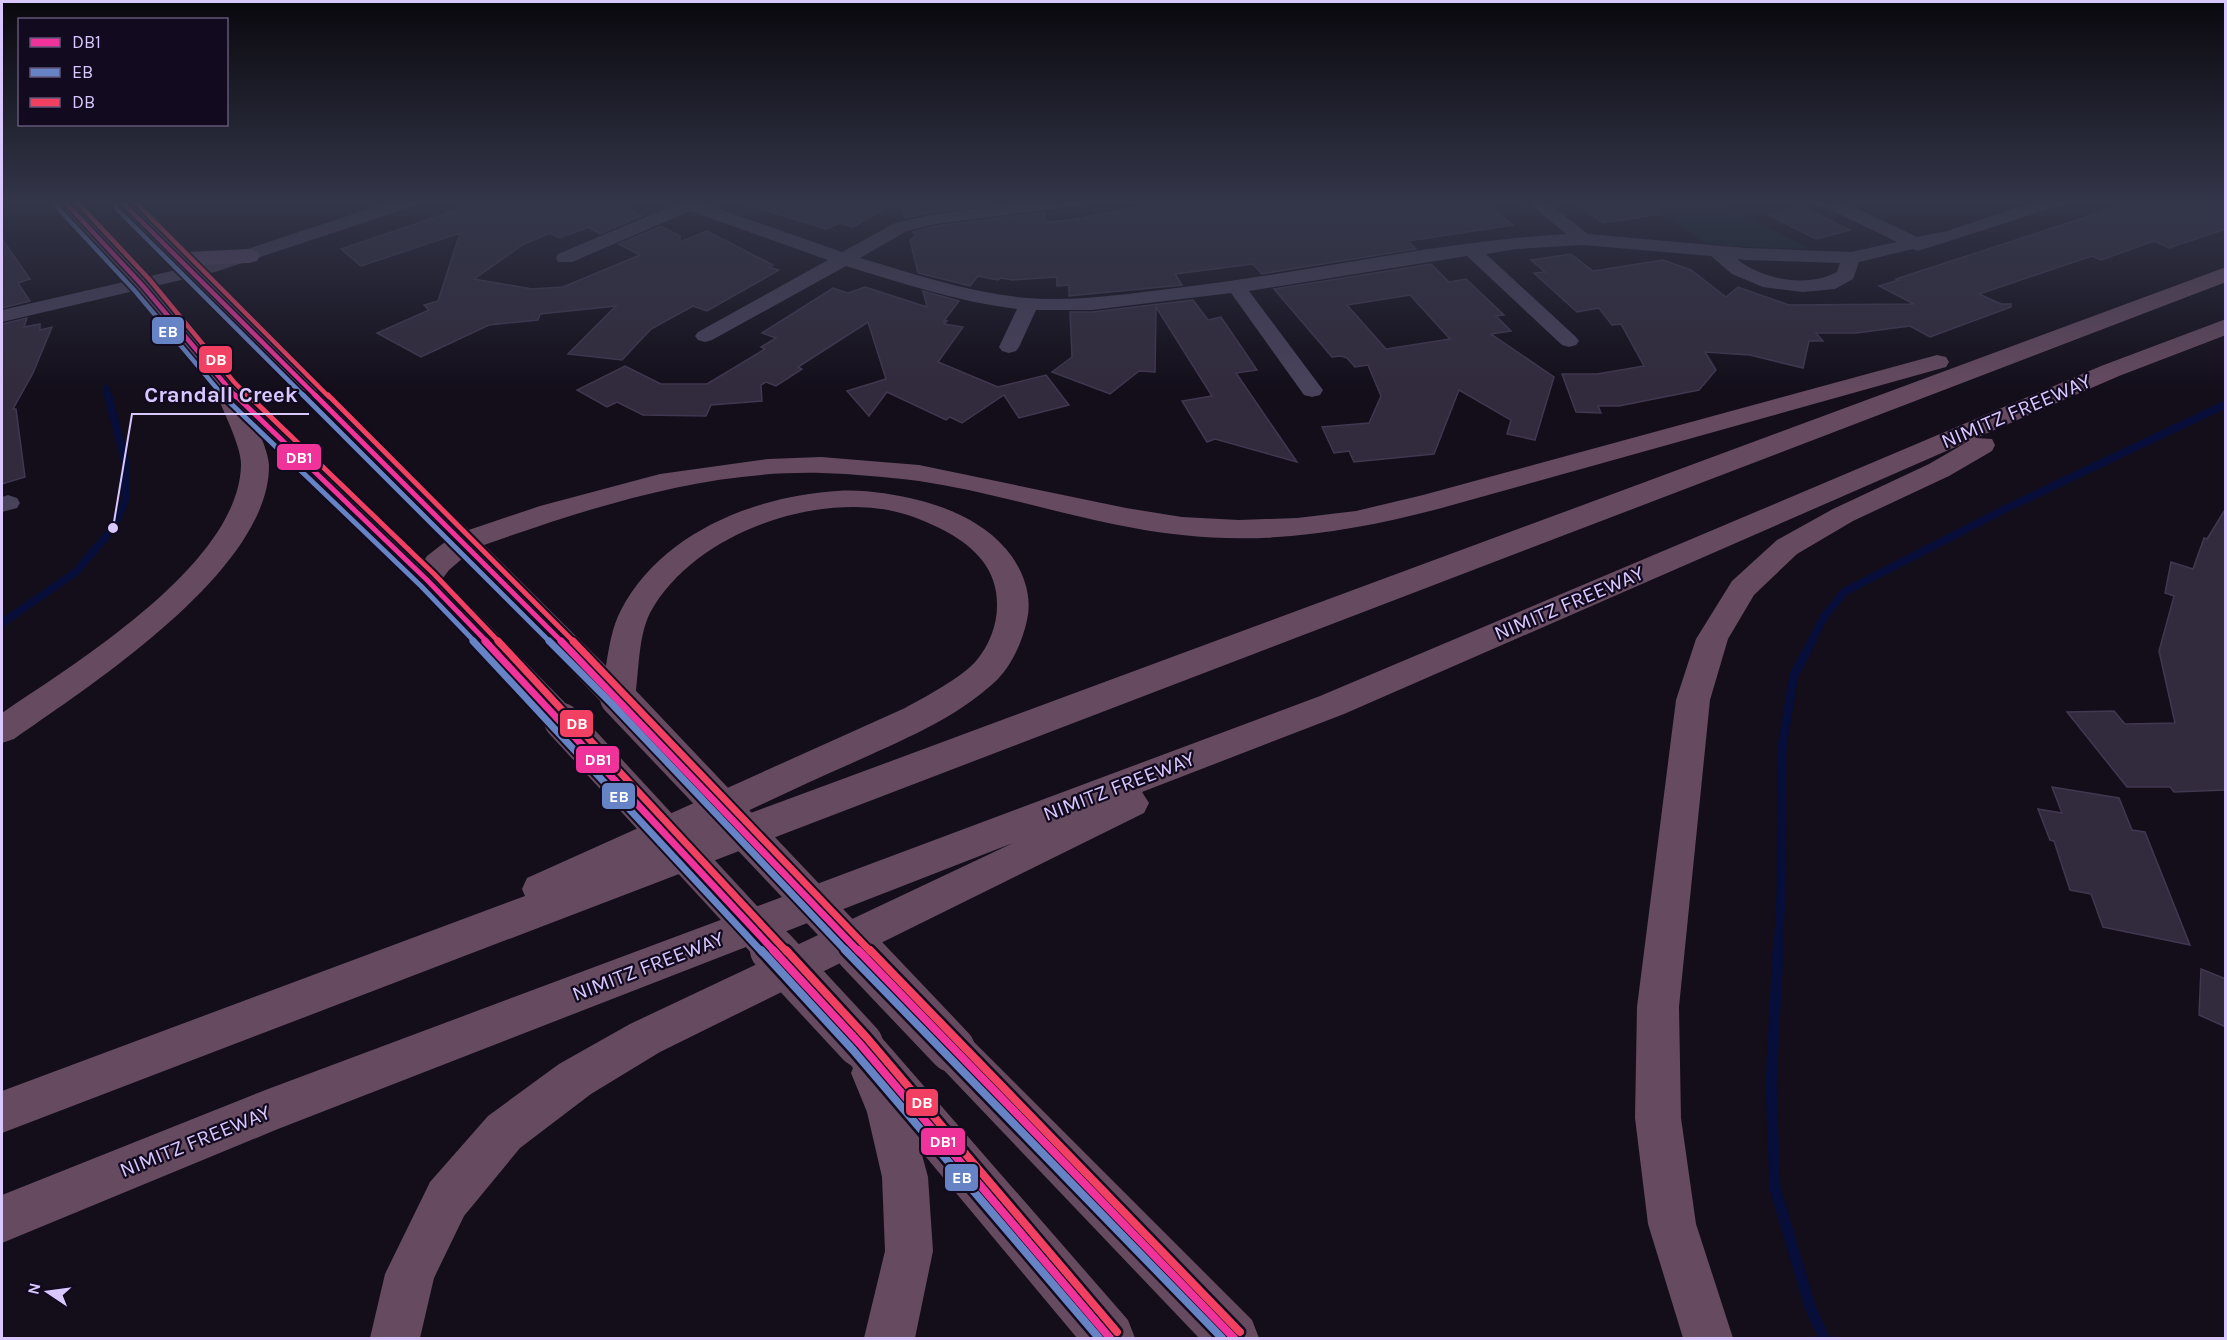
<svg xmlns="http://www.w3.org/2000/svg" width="2227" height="1340" viewBox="0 0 2227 1340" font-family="Karla,sans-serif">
<rect width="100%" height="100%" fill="#130e1a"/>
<polygon fill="#0e2126" points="1644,201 1716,201 1810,249 1742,247 1705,243"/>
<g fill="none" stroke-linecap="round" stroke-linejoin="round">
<polyline stroke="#060e39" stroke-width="6" points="106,388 108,397"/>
<g stroke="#060e39" stroke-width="8">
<polyline points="2,623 76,572 113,528 125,501 125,460 108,395"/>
<polyline points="1811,642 1824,617 1844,592 2005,509 2226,404"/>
</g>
<polyline stroke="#060e39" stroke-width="9" points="1778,952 1781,896 1782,747 1794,675 1812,641"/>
<polyline stroke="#060e39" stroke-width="11" points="1778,950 1771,1084 1775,1188 1810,1307 1824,1338"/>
</g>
<g fill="#322b3d" stroke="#413750" stroke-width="1.5" fill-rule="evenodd">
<polygon points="483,201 612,201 642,216 600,234 588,227 560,238 550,233 524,244 474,279 532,289 563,287 640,255 619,244 661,226 680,236 680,242 707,231 773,265 769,267 779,270 707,311 693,306 651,329 622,360 568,354 616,306 540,314 538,320 489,325 421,357 377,333 429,310 424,305 438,301 460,233 361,266 341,249"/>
<polygon points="753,201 898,201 853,227 840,223 826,229 752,206"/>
<polygon points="901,201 1017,201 934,212 905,218"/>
<polygon points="1163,201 1357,201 1365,209 1385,201 1482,201 1513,225 1408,241 1416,249 1273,272 1262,274 1253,264 1175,274 1182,285 1069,296 1069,285 1057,286 1057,277 1012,280 1001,278 998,280 978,276 970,286 918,273 910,240 916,236 913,232 935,226 1045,212 1045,222 1072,220"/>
<polygon points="1573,201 1660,201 1661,214 1603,223"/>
<polygon points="2135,201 2226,201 2226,229 2169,248 2154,241 2101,260 2092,256 1979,294 2001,304 2011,304 2011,307 1930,337 1910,326 1856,333 1816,333 1823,341 1809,341 1803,368 1750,355 1705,352 1716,370 1699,390 1619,406 1598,406 1601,413 1576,412 1562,374 1597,374 1644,366 1621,324 1612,325 1599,308 1577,312 1534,273 1545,272 1531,260 1571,254 1593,271 1663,260 1691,270 1726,297 1738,287 1789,305 1914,304 1879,286 1899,280 1896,279"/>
<polygon points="1801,206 1850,230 1816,239 1769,215"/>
<polygon points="2,239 30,279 18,283 30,301 2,308"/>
<path d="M1431,264L1449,282L1466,279L1504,315L1496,316L1511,331L1491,334L1554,377L1535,440L1507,434L1511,420L1459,390L1434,454L1354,462L1349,451L1334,453L1322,427L1369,423L1381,396L1368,365L1355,367L1347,358L1341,356L1332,357L1274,289ZM1410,295L1450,339L1386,349L1347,305Z"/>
<polygon points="865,287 927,307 923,291 959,301 944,321 947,321 944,324 963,327 938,362 998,387 1046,375 1069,405 1019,418 1004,395 962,423 950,417 946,420 887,392 869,416 847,391 886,379 868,322 798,367 802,369 776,386 766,382 761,385 762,401 711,405 706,416 643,415 617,402 607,407 577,390 625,366 661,384 707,384 765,349 761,347 776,338 762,333 833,288 848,293"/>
<polygon points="1193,300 1208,320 1221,317 1257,370 1236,373 1297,462 1215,439 1207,442 1182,401 1212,396 1156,307 1155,372 1139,371 1110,394 1052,372 1072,357 1070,312 1092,312"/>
<polygon points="27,318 24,327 40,324 40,330 52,327 33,373 13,409 16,409 25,477 2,484 2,324"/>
<polygon points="2226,508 2226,790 2174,792 2170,787 2127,787 2067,712 2114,711 2125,724 2175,723 2159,651 2174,596 2165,593 2171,562 2193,569 2204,538 2207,539"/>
<polygon points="2052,787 2119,798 2132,830 2145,832 2190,945 2103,927 2091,894 2070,890 2054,841 2050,840 2038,809 2062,813"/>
<polygon points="2201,969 2226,979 2226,1027 2199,1015"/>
</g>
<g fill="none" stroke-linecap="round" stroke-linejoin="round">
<g fill="#49425b" fill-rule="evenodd">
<polygon points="393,201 420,201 417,205 215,272 2,322 2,310 202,264"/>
<path d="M678,201H696L842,252L895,223L935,214L1034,201H1085L1082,205L1076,206L935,224L907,231L860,258C915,274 969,293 1027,298C1076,302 1126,294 1176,288C1306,273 1435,242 1566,234L1526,201H1546L1588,234L1745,248L1851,252L1897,242L1821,205L1818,201H1841L1917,237L1947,231L2037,201H2064L2061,205L1918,251L1913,249L1859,262L1853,279L1835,289L1803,292L1763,287L1732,274L1711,256L1583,245L1517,249L1486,254L1576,337L1579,341L1576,345L1569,347L1562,345L1467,256L1249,291L1323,390L1320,395L1312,397L1304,395L1231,293L1092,310H1036L1019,347L1016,351L1009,353L1002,351L999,347L1017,309C958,302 902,283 846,266L712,340L705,342L698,340L695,336L698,332L828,260L690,211L572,262H558L556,258L558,254L679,203ZM1737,259L1745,260L1840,263L1837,272C1807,288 1763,280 1737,259Z"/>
<polygon points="8,495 17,498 20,503 17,508 2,512 2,497"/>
</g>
<g fill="#5f4b6d" fill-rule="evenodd">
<polygon points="54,201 75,201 150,280 236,383 438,573 442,580 438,587 427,590 416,587 218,393 134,290"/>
<polygon points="111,201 133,201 185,252 249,249 257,251 260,256 257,261 249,263 198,265 474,535 479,542 474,549 464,551 454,549"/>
</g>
<g fill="#654a60" fill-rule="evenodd">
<path d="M2226,267V282L2,1133V1091L525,896L522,889L527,878L905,708C925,697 961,678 976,661C989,646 997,625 997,606C998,571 976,548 947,532C928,522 909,514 888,510C805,495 691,537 650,613C638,637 639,672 635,698L630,707L618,710L606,707L463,558L449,570L443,578L574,712L579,721L574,730L562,734L550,730L412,580L427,556L454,535L540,506L660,474L768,459L821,457L919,465L1126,508L1182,517L1239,520L1297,518L1356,511L1423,495L1937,355L1946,357L1949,362L1946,367L1438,509C1353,531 1270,545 1182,535C1093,526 1007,494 919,481C887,477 853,474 822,473C705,470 592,507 484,545L606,666C609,647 612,627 621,610C661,533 755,496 837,491C864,489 892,494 918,500C950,508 984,523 1006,549C1022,568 1033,594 1027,620C1023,640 1012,665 997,680C956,719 900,741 850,764C804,784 759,806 713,827Z"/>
<polygon points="2226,319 2226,335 2119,376 1976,438 1992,439 1995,445 1992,451 1949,476 1853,521 1797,554 1754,595 1728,639 1710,700 1679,1007 1681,1118 1696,1224 1733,1338 1683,1338 1648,1224 1635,1118 1637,1007 1676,700 1696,639 1732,581 1777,540 1833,509 1929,464 1967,442 1344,714 1142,792 1149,803 1144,813 660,1052 591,1094 520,1148 464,1216 434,1278 420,1338 370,1338 385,1274 430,1182 488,1116 559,1064 630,1024 1013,843 278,1129 2,1243 2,1195 268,1089 1320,696 2101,366"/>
<path d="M227,380L236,383L240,388C247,407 268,446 269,465C270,570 91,685 14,739L2,743V713C75,663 239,564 241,465C242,447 221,407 214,388L218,383Z"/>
<polygon points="860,1024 875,1030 1128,1320 1135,1338 1077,1338 921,1151 928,1177 933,1251 915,1338 864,1338 885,1251 882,1177 867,1112 851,1073 853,1068 845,1058 838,1044 845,1030"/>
<polygon points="952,1029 967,1035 1252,1320 1259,1338 1199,1338 937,1063 930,1049 937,1035"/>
</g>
<g stroke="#654a60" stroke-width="36">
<polyline points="618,698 859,952"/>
<polyline points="562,721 775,952"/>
</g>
<g stroke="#654a60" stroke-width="46">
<polyline points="773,950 860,1044"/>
<polyline points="858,950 952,1049"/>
</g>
<defs>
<g id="bus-1-far3">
<polyline points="64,201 142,285 236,397"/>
<polyline points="121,201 317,397"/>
</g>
<g id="bus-1-far2">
<polyline points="235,395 427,580 487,642"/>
<polyline points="315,395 562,642"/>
</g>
<g id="bus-1-far1">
<polyline points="485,641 775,952"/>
<polyline points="561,641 859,952"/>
</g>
<g id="bus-1">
<polyline points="773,950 860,1044 1110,1338"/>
<polyline points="858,950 1234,1338"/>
</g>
<g id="bus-2-far3">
<polyline points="57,207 135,291 224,397"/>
<polyline points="115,207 305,397"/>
</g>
<g id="bus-2-far2">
<polyline points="222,395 421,586 475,642"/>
<polyline points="303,395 550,642"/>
</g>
<g id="bus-2-far1">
<polyline points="473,641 762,952"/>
<polyline points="549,641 612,704 847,952"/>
</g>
<g id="bus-2">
<polyline points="761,950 853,1050 1099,1338"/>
<polyline points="845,950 1222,1338"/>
</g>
<g id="bus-3-far3">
<polyline points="76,201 149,279 234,382 249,397"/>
<polyline points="134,201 329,397"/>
</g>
<g id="bus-3-far2">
<polyline points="248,395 434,574 499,642"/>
<polyline points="328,395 574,642"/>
</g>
<g id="bus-3-far1">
<polyline points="498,641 787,952"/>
<polyline points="573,641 871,952"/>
</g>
<g id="bus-3">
<polyline points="786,950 867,1038 1117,1332"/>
<polyline points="870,950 1240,1332"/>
</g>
</defs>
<use href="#bus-1-far3" stroke="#120a1e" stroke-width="8"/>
<use href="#bus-1-far2" stroke="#120a1e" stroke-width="9"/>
<use href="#bus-1-far1" stroke="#120a1e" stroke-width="11"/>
<use href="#bus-1" stroke="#120a1e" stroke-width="13"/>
<use href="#bus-2-far3" stroke="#120a1e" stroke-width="8"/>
<use href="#bus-2-far2" stroke="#120a1e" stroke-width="9"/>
<use href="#bus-2-far1" stroke="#120a1e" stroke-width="11"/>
<use href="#bus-2" stroke="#120a1e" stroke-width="13"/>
<use href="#bus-3-far3" stroke="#120a1e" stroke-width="8"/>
<use href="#bus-3-far2" stroke="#120a1e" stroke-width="9"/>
<use href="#bus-3-far1" stroke="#120a1e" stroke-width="11"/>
<use href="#bus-3" stroke="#120a1e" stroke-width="13"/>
<use href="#bus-1-far3" stroke="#ef339a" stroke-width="4.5"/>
<use href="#bus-1-far2" stroke="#ef339a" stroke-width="5"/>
<use href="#bus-1-far1" stroke="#ef339a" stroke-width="7"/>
<use href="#bus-1" stroke="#ef339a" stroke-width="8"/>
<use href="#bus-2-far3" stroke="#6683c5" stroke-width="4.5"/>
<use href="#bus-2-far2" stroke="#6683c5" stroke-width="5"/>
<use href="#bus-2-far1" stroke="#6683c5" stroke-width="7"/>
<use href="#bus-2" stroke="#6683c5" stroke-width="8"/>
<use href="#bus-3-far3" stroke="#f24062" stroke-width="4.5"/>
<use href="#bus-3-far2" stroke="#f24062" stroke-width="5"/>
<use href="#bus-3-far1" stroke="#f24062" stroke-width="7"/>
<use href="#bus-3" stroke="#f24062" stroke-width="8"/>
</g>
<linearGradient id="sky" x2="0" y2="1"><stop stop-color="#0a080e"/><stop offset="0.52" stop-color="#333649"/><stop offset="1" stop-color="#333649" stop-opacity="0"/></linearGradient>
<rect width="2227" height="389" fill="url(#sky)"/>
<g text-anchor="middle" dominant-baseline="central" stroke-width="4.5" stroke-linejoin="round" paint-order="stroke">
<g font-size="21" fill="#d9c7ff" stroke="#120a1e">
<text transform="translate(2016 411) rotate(-23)">NIMITZ FREEWAY</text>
<text transform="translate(1569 603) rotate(-23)">NIMITZ FREEWAY</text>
<text transform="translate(1119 786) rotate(-21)">NIMITZ FREEWAY</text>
<text transform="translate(648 966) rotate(-21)">NIMITZ FREEWAY</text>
<text transform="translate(195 1141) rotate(-22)">NIMITZ FREEWAY</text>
</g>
</g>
<path fill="none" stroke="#d9c7ff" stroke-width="2" d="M113 528L132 414H309"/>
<circle fill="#d9c7ff" stroke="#120a1e" stroke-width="2" cx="113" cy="528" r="6"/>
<g font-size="22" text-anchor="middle" font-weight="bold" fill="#d9c7ff" stroke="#120a1e" stroke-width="4.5" stroke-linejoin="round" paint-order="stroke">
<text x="221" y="402">Crandall Creek</text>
</g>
<g stroke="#120a1e" stroke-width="2">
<rect x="151" y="316" width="34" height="29" rx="6" fill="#6683c5"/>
<rect x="198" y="345" width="35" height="29" rx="6" fill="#f24062"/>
<rect x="276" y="443" width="46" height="28" rx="6" fill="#ef339a"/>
<rect x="559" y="709" width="35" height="29" rx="6" fill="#f24062"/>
<rect x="575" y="745" width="45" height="29" rx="6" fill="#ef339a"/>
<rect x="601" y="782" width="35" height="28" rx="6" fill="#6683c5"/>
<rect x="905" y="1088" width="34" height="29" rx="6" fill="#f24062"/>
<rect x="920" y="1127" width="46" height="29" rx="6" fill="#ef339a"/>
<rect x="944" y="1163" width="35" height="29" rx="6" fill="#6683c5"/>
</g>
<g font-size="16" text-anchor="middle" font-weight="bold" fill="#fff">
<text x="168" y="337">EB</text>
<text x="216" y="365">DB</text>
<text x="299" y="463">DB1</text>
<text x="577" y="729">DB</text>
<text x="598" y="765">DB1</text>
<text x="619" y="802">EB</text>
<text x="922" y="1108">DB</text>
<text x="943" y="1147">DB1</text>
<text x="962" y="1183">EB</text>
</g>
<rect width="2227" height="1340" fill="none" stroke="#d9c7ff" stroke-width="6"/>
<rect x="18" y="18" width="210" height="108" fill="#120a1e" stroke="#625678" stroke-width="1.5"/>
<rect x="30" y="38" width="30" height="9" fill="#ef339a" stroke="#625678" stroke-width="1.5"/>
<text x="72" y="48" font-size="18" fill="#d9c7ff">DB1</text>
<rect x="30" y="68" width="30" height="9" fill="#6683c5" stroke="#625678" stroke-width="1.5"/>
<text x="72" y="78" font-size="18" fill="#d9c7ff">EB</text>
<rect x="30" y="98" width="30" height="9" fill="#f24062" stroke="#625678" stroke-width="1.5"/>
<text x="72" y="108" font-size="18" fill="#d9c7ff">DB</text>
<g transform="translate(48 1292) rotate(283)" stroke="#120a1e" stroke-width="4.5" paint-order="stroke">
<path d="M0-4.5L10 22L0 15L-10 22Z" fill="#d9c7ff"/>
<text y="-9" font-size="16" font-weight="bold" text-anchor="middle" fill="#d9c7ff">N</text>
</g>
</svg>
